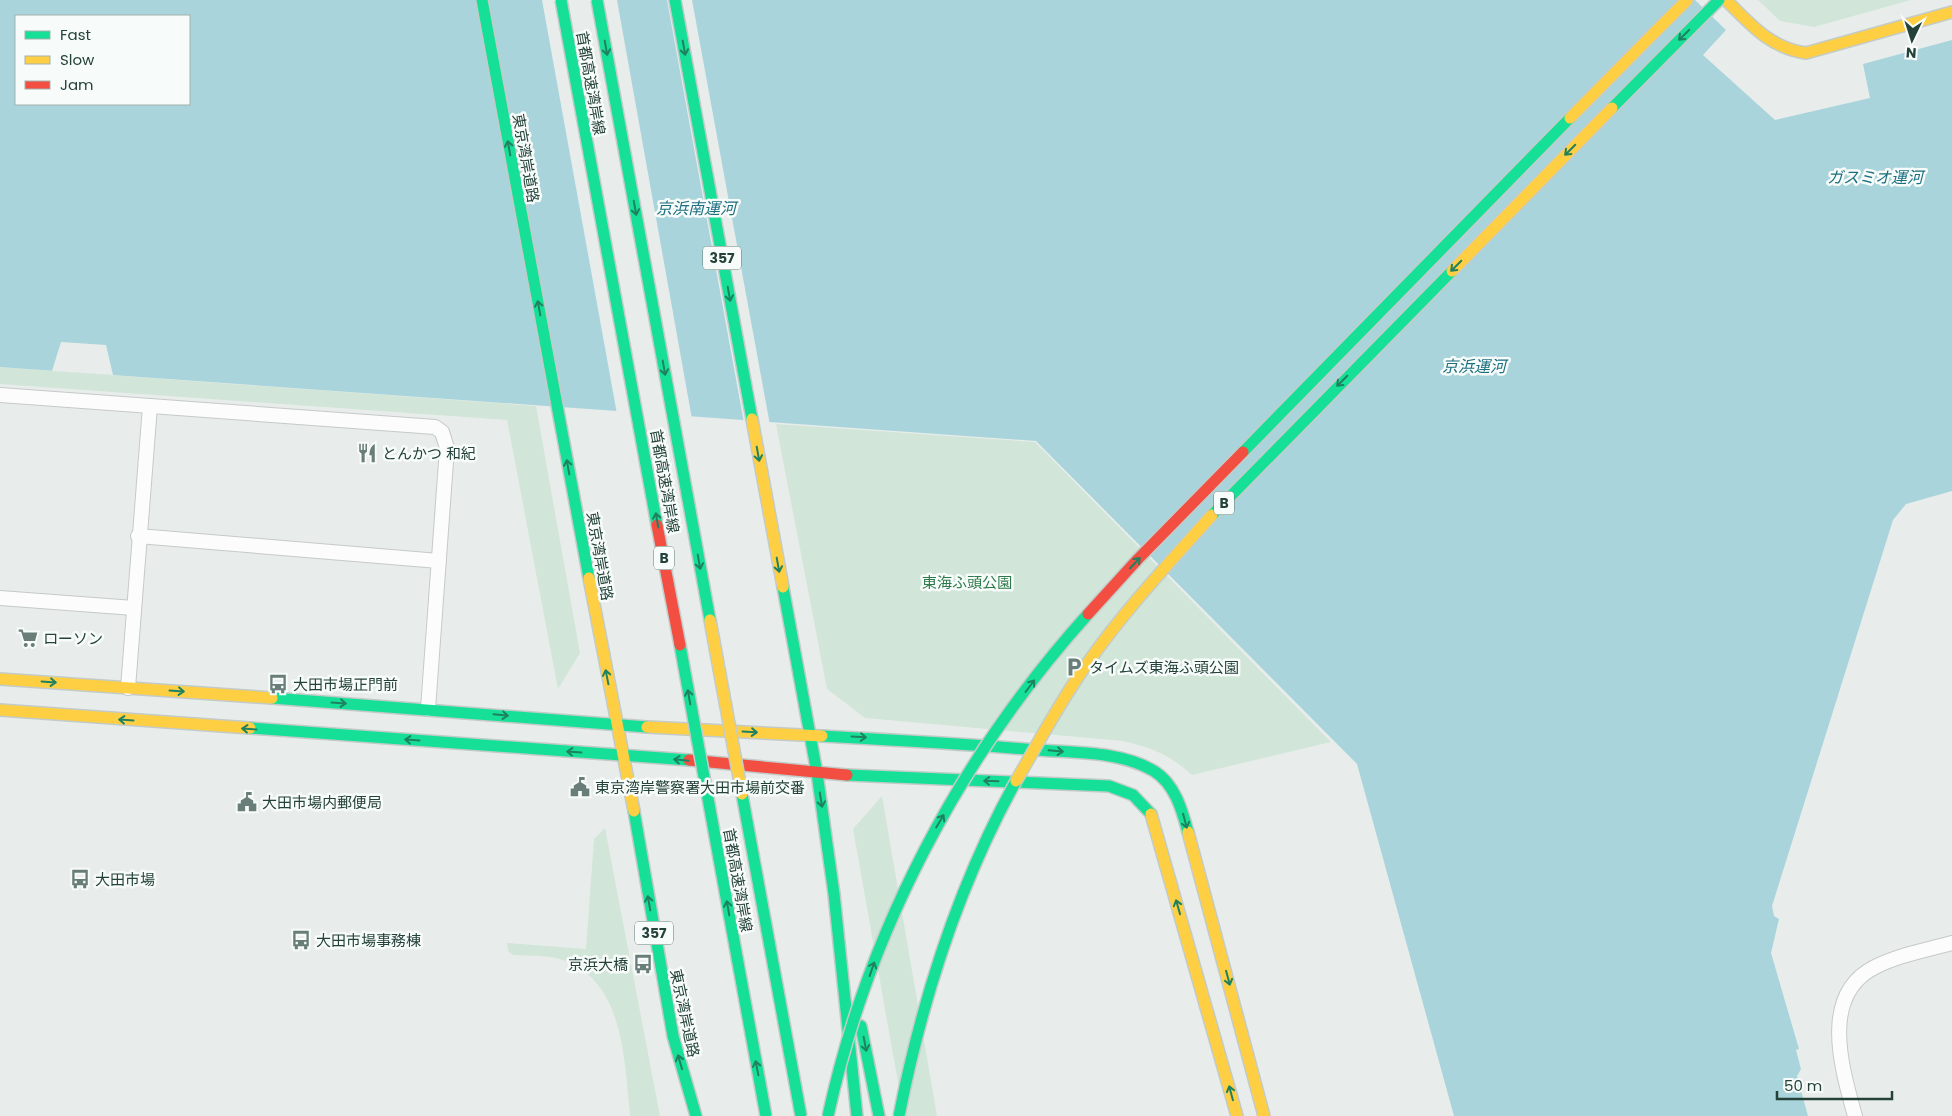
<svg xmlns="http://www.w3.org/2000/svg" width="1952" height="1116" viewBox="0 0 1952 1116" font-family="Poppins,'Noto Sans JP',sans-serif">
<rect width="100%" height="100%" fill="#e8edeb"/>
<g fill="#d1e6d8">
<polygon points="1758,0 1911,0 1814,27 1780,21"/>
<polygon points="0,367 536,406 580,653 558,689 507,420 0,384"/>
<path d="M776,424L1035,442L1331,742L1192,775C1168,754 1155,749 1123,741L865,718L827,689Z"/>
<polygon points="882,796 937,1116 904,1116 853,829"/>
<path d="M605,828L660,1116H630C624,1061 625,982 563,960C549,955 528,956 513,955L508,951L507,943L586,949L594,839Z"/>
</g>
<path fill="#a9d4db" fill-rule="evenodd" d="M0,0H1695L1726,30L1703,55L1775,120L1870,98L1863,64L1952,40V491L1906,504L1893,520L1772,906L1774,916L1779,919L1771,953L1799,1049L1796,1050L1801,1069L1797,1076L1808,1116H1454L1357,764L1036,441L0,367ZM16,16H189V104H16Z"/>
<g fill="#e8edeb">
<polygon points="542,0 617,0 692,419 617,414"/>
<polygon points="667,0 692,0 770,425 744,423"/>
<polygon points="61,342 106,345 113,375 52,371"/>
</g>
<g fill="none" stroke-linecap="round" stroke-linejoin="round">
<defs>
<g id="street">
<polyline points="0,395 435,427 442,432 447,448 428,709"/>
<polyline points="138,536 439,561"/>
<polyline points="0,598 134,608"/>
<polyline points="128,688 150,406"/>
<path d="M1855,1116C1842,1069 1819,995 1875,967C1898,955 1927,950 1952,943"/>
</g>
<g id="fast">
<polyline points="482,0 589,578"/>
<polyline points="675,0 752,419"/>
<polyline points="783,587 817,773 834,894 857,1116"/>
<polyline points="272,698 647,727"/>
<polyline points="250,728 689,760"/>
<path d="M822,736C894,740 966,744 1038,750C1076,753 1120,751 1154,771C1175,784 1182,810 1188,832"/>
<polyline points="847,775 1109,786 1133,795 1151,814"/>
<polyline points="634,811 673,1036 696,1116"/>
<polyline points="861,1026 879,1116"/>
</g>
<g id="slow">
<path d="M1726,0C1750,24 1770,48 1806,53L1952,12"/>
<polyline points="1654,33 1687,0"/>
<polyline points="752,419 783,587"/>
<polyline points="589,578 634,811"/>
<polyline points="0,679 272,698"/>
<polyline points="0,710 250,728"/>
<polyline points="647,727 822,736"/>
<polyline points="1151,814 1237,1116"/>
<polyline points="1188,832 1264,1116"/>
</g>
<polyline id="jam" points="689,760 847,775"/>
</defs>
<use href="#street" stroke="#c5cac8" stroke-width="16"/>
<use href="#fast" stroke="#c3cbc8" stroke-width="14"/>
<use href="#slow" stroke="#c3cbc8" stroke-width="14"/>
<use href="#jam" stroke="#c3cbc8" stroke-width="14"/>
<use href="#street" stroke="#fcfcfc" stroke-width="14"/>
<use href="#fast" stroke="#16e098" stroke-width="11"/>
<use href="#slow" stroke="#ffcf43" stroke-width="11"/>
<use href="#jam" stroke="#f24e42" stroke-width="11"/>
<defs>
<g id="fast-bridge">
<polyline points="561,0 657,525"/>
<polyline points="597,0 710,620"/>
<polyline points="1612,108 1719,0"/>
<polyline points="1243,452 1570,118"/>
<polyline points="1212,515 1452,271"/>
<polyline points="680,645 766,1116"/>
<polyline points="742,794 801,1116"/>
<path d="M828,1116C868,931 961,755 1088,614"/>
<path d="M899,1116C922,999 958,886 1016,781"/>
</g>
<g id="slow-bridge">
<polyline points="1570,118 1654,33"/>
<polyline points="1452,271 1612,108"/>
<polyline points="710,620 742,794"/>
<path d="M1016,781C1039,742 1060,701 1087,664C1124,611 1169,563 1212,515"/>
</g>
<g id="jam-bridge">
<polyline points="657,525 680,645"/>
<polyline points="1088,614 1138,559 1243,452"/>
</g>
</defs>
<use href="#fast-bridge" stroke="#c3ccc9" stroke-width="14" stroke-linecap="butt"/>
<use href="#slow-bridge" stroke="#c3ccc9" stroke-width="14" stroke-linecap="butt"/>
<use href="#jam-bridge" stroke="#c3ccc9" stroke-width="14" stroke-linecap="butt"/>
<use href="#fast-bridge" stroke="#16e098" stroke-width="11"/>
<use href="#slow-bridge" stroke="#ffcf43" stroke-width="11"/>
<use href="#jam-bridge" stroke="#f24e42" stroke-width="11"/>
</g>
<defs><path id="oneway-shaft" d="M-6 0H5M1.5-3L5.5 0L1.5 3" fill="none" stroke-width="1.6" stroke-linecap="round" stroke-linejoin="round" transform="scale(1.25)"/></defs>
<g stroke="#1e8160">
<use href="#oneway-shaft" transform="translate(1684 35) rotate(135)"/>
<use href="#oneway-shaft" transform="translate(606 48) rotate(80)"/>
<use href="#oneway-shaft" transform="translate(684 48) rotate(80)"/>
<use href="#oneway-shaft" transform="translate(509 148) rotate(-100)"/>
<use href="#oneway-shaft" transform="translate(1570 150) rotate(135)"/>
<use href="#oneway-shaft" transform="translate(635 208) rotate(80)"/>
<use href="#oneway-shaft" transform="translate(1456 266) rotate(135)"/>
<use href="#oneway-shaft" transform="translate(729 294) rotate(80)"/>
<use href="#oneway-shaft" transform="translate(539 308) rotate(-100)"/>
<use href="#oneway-shaft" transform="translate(664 368) rotate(80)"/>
<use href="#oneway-shaft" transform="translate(1342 381) rotate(135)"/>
<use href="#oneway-shaft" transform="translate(758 454) rotate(80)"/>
<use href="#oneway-shaft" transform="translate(568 467) rotate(-100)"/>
<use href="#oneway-shaft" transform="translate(657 520) rotate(-100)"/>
<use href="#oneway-shaft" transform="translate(699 562) rotate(80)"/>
<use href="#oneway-shaft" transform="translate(1135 563) rotate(-47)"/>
<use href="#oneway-shaft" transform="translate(778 565) rotate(80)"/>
<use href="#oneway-shaft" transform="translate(607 677) rotate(-101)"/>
<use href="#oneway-shaft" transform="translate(49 682) rotate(4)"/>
<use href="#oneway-shaft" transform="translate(1030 686) rotate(-53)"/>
<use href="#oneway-shaft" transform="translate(177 691) rotate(4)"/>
<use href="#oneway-shaft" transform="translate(689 697) rotate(-100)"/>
<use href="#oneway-shaft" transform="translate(339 703) rotate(4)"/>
<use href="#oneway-shaft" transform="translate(501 715) rotate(5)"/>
<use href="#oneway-shaft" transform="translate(126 720) rotate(-176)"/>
<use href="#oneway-shaft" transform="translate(249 729) rotate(-176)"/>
<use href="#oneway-shaft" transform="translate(750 732) rotate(3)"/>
<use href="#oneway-shaft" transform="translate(859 737) rotate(3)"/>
<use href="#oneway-shaft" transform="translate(412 740) rotate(-176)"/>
<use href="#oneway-shaft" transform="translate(1056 751) rotate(5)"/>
<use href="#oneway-shaft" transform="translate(574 752) rotate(-176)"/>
<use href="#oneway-shaft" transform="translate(681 760) rotate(-174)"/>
<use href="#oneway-shaft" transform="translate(991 781) rotate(-178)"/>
<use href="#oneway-shaft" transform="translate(821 800) rotate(81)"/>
<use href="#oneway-shaft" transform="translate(940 821) rotate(-59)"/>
<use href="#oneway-shaft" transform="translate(1185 821) rotate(75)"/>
<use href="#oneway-shaft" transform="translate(649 903) rotate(-100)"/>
<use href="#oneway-shaft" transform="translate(1178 907) rotate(-106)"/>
<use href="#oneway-shaft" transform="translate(728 908) rotate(-100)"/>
<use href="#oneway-shaft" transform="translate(872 969) rotate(-71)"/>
<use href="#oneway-shaft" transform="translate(1228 978) rotate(75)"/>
<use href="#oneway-shaft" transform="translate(865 1044) rotate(79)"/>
<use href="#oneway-shaft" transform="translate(680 1062) rotate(-106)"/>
<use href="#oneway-shaft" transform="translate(757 1068) rotate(-101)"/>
<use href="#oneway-shaft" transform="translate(1231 1093) rotate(-105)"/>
</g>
<defs>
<symbol id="restaurant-bare" viewBox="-9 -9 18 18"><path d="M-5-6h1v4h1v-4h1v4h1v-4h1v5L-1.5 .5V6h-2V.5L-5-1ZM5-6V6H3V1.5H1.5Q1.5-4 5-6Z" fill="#697e78" stroke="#f7fbf9" stroke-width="2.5" paint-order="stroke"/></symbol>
<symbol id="supermarket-bare" viewBox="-9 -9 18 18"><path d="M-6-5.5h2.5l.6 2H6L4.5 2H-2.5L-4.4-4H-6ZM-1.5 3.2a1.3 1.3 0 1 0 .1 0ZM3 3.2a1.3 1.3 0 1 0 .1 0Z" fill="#697e78" stroke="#f7fbf9" stroke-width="2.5" paint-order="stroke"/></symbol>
<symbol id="parking-bare" viewBox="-9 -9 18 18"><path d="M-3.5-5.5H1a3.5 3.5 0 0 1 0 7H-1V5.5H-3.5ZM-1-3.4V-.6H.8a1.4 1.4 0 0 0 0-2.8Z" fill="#697e78" stroke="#f7fbf9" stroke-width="2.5" paint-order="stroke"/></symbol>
<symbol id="bus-bare" viewBox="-9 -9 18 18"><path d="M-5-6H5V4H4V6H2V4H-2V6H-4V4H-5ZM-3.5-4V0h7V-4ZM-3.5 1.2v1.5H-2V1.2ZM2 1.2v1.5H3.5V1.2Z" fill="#697e78" stroke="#f7fbf9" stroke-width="2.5" paint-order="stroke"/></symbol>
<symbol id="civic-bare" viewBox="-9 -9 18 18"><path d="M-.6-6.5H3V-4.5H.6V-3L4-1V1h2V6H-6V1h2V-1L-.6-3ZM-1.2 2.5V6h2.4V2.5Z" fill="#697e78" stroke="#f7fbf9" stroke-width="2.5" paint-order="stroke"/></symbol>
</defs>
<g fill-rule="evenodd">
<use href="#restaurant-bare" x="353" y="439" width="28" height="28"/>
<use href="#supermarket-bare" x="14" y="624" width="28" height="28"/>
<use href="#parking-bare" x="1060" y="653" width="28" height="28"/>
<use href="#bus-bare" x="264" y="670" width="28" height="28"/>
<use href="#civic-bare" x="566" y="773" width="28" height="28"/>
<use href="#civic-bare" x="233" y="788" width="28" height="28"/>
<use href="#bus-bare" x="66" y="865" width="28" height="28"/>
<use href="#bus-bare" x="287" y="926" width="28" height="28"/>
<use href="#bus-bare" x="629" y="950" width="28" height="28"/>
</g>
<g text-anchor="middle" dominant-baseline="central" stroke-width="5" stroke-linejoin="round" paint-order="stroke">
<g fill="#f7fbf9" stroke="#637a73" stroke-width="1">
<rect x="703" y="246.5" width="38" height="23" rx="4"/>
<rect x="1214" y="491.5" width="20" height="23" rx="4"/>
<rect x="654" y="546.5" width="20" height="23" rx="4"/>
<rect x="635" y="921.5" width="38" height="23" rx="4"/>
</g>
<g font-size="14" font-weight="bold" fill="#24423a">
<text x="722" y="258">357</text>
<text x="1224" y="503">B</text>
<text x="664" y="558">B</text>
<text x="654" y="933">357</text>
</g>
<g font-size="15" fill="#24423a" stroke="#f7fbf9">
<text transform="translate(591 83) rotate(80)">首都高速湾岸線</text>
<text transform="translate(526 158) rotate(80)">東京湾岸道路</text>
<text transform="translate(665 481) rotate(80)">首都高速湾岸線</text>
<text transform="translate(600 556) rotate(80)">東京湾岸道路</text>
<text transform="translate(738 880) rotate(80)">首都高速湾岸線</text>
<text transform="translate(685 1013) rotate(78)">東京湾岸道路</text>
</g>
<g font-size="15" fill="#24423a" stroke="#f7fbf9" text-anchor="start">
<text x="382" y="453">とんかつ 和紀</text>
<text x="43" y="638">ローソン</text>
<text x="1089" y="667">タイムズ東海ふ頭公園</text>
<text x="293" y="684">大田市場正門前</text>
<text x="595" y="787">東京湾岸警察署大田市場前交番</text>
<text x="262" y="802">大田市場内郵便局</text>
<text x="95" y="879">大田市場</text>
<text x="316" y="940">大田市場事務棟</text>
<text x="628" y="964" text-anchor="end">京浜大橋</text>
</g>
<g font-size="15" fill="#2d7a4b" stroke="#f7fbf9">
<text x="967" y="582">東海ふ頭公園</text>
</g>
<g font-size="16" font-style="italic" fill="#1c6f80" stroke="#f7fbf9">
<text x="1875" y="177">ガスミオ運河</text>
<text x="696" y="208">京浜南運河</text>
<text x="1474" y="366">京浜運河</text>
</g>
</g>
<rect x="15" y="15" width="175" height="90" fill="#f7fbf9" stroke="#a3b1ad"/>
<rect x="25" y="31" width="25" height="8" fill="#16e098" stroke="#a3b1ad"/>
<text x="60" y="40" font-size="15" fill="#24423a">Fast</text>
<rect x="25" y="56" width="25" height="8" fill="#ffcf43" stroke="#a3b1ad"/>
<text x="60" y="65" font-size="15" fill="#24423a">Slow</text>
<rect x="25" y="81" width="25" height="8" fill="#f24e42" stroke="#a3b1ad"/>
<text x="60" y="90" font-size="15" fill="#24423a">Jam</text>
<g transform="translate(1912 40) rotate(184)" stroke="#f7fbf9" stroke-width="4" paint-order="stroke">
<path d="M0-4L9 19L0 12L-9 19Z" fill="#24423a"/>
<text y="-8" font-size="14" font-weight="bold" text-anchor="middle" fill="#24423a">N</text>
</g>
<path d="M1777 1091v8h115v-8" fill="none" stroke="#24423a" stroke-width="2.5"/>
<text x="1784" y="1091" font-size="15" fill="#24423a" stroke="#f7fbf9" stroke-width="4" paint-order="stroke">50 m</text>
</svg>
